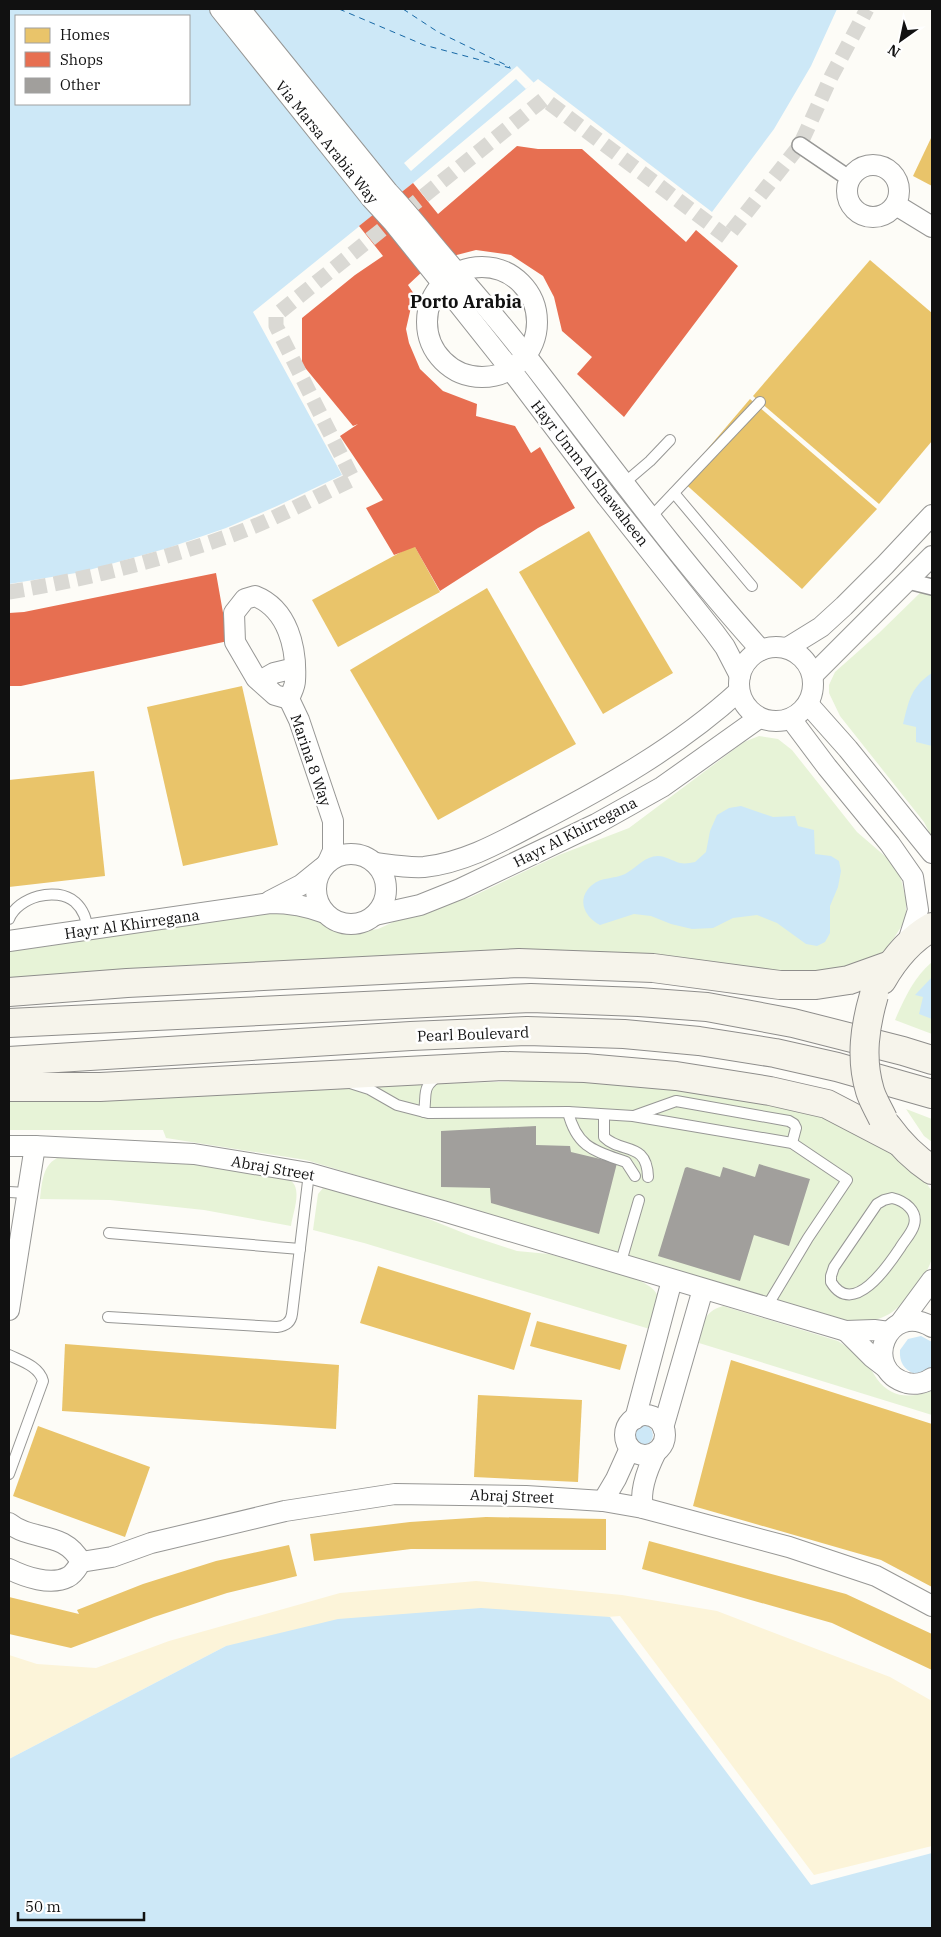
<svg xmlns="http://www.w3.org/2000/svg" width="941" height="1937" viewBox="0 0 941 1937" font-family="'IBM Plex Serif',serif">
<rect width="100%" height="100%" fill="#fdfcf7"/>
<g fill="#e7f3d7">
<polygon points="932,577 932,838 924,822 840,716 829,693 829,685 835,672 879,633 920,593"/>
<polygon points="759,736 778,739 792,750 857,832 893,863 901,879 906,900 906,919 894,938 882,953 858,968 831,977 683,964 9,983 9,949 268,909 323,919 336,928 355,933 378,929 422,909 469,898 559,855 629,828 744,742"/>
<path d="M932,962V1034L895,1020C904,999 914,977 932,962Z"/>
<path d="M588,1079L709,1091L825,1113L883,1147L926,1183L932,1191C932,1210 935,1240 932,1257C930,1268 922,1278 916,1287C896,1313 885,1321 852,1324L306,1160L166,1138L163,1130H9V1093L418,1081L429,1084Z"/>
<polygon points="906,1109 932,1119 932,1142 924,1136"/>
<path d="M88,1156L192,1164L288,1179C304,1186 293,1212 291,1226L204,1210L110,1200L40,1199C42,1184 42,1163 60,1157C67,1154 80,1156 88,1156Z"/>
<path d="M323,1188L404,1209L471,1236L517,1251L549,1254L636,1279C667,1293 659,1301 653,1330L364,1243L313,1230L318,1194Z"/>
<path d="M723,1306L838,1341C849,1348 859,1356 868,1366C872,1370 874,1375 877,1379C892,1399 910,1398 932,1391V1415L699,1343C704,1324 702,1312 723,1306Z"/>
</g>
<polygon fill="#fcf4d9" points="476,1581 622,1595 717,1611 890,1677 932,1701 932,1846 814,1875 620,1616 226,1646 9,1759 9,1655 37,1664 96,1668 169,1641 340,1593"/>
<g fill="#cde8f7" fill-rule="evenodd">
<path d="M9,9H837L811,66L774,129L712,212L538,79L413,183L253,312L342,475L277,506L226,528L168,548L82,572L9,584ZM16,16H189V104H16Z"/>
<path d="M932,673V746L916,742V727L903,724C909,700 911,687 932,673Z"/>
<path d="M741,806L773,817L795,816L798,826L814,830L815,854L831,856L839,861L841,871L838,887L830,906V933L825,942L817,946L806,944L777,923L757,915L733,918L713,928L692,929L671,924L651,916L634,914L600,925C584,917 576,899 592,885C601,877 615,879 625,874C636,868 645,856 658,856C665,856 673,861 680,863C685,864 690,863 695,862L706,852L710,831L717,815L729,808Z"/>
<polygon points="932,977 932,1019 919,1014 923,997 915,995"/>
<path d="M921,1336L932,1342V1369L915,1374C904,1370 899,1362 900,1350L908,1339Z"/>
<circle cx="643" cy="1435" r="10"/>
<polygon points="481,1608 610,1617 811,1885 932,1853 932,1928 9,1928 9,1759 226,1646 338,1619"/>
</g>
<polygon fill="#fdfcf7" points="517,66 534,83 526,89 516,79 411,171 404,163"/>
<g fill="#e9c46a">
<polygon points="932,136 932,186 913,176"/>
<polygon points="870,260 932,313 932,441 879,504 753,396"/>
<polygon points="750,399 877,509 802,589 681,480"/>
<polygon points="589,531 673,673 603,714 519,572"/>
<polygon points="414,545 440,592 338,647 312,600"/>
<polygon points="487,588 576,744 438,820 350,670"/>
<polygon points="242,686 278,845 183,866 147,707"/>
<polygon points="94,771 105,876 9,887 9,780"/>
<polygon points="378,1266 531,1313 514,1370 360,1323"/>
<polygon points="537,1321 627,1345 620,1370 530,1346"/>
<polygon points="65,1344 339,1365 336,1429 62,1411"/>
<polygon points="731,1360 932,1424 932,1587 881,1560 693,1506"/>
<polygon points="478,1395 582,1400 578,1482 474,1477"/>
<polygon points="38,1426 150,1467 125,1537 13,1496"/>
<polygon points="486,1517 606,1519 606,1550 411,1549 314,1561 310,1534 410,1522"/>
<polygon points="649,1541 846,1594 932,1634 932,1670 832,1623 642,1569"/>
<polygon points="289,1545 297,1576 227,1593 154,1617 71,1648 9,1634 9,1597 79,1614 77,1610 143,1584 216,1561"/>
</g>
<g fill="#e76f51">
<polygon points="517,146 538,149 582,149 686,242 696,230 738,266 624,417 577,374 592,357 562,331 554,297 543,276 511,255 476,250 449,257 424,270 408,285 414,294 406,329 409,343 420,369 443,391 477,404 476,416 515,426 531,453 540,447 575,508 538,528 440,591 415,547 394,555 366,508 383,500 340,436 358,424 353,426 302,364 302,318 355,275 383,256 359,226 413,183 438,214"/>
<polygon points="216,573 228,641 21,686 9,686 9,613 24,612"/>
</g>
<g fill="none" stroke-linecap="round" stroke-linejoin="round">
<g stroke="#1768a6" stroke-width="1" stroke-dasharray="6 5" stroke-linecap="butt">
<polyline points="339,9 424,45 514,69"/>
<polyline points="403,9 438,32 510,67"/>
</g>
</g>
<g fill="#a19f9c">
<polygon points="536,1126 536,1145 570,1146 571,1152 617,1163 599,1234 491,1203 490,1188 441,1187 441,1131"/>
<polygon points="759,1164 810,1179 789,1246 754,1235 740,1281 658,1256 685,1168 687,1167 720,1177 723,1167 755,1177"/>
</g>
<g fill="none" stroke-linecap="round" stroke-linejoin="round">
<path stroke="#dad9d4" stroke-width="15" stroke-dasharray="15 8" stroke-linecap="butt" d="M9,592C84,580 157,561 229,536C271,521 312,499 353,479L276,326V315L544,99L727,237L800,145L831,77L867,9"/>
<defs>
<g id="service">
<polyline points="623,484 650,461 670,440"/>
<polyline points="674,493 752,586"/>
<polyline points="651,517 760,402"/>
<path d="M9,919C18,897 56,886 75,902C84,910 86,919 88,930"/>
<polyline points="350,1083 369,1089 397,1105 428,1113 568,1112 633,1116 792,1143 847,1180 808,1238 766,1308"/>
<path d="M424,1112C427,1094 421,1087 439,1076"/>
<path d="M568,1112C577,1148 595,1151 626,1162L635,1176"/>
<path d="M604,1115V1137C621,1154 647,1141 648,1177"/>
<polyline points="634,1116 676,1101 789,1121 794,1124 796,1128 792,1143"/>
<polyline points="9,1192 27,1193"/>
<path d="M892,1198C905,1201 918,1211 914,1225C912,1233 904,1241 900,1248C888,1266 853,1318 831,1282V1276L834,1267L877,1204L884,1200Z"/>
<polyline points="109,1233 300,1249"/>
<polyline points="620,1265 639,1200"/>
<path d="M108,1317L277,1327C286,1326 291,1322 292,1314L309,1173"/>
<path d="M9,1355C21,1361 39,1366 43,1381L9,1474"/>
</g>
<g id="pedestrian">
<polyline points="800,145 850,179"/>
<polyline points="908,581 932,587"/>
</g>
<g id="minor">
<polyline points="220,9 371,198 393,222 442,283 511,370 607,497 714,632 725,647 740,676"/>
<path d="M240,9L388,192C409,214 427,238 447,261C474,293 502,324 527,357C604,456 677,557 761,650"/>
<circle cx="873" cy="191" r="26"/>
<polyline points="896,205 932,227"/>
<circle cx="482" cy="322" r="55"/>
<path d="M255,596C288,609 297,648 295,681C295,687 291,693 289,699L275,695L256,678L235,642L234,613L245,599Z"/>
<circle cx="776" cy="684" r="37"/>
<polyline points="787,648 821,627 844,606 885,565 932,515"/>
<polyline points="813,675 932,556"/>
<polyline points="260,681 274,673 295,668"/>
<polyline points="289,699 299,720 333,821 333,851 328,862"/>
<polyline points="808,704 848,749 932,853"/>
<polyline points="791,719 827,767 890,844 913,877 918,910 906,948"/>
<circle cx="351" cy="889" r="35"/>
<path d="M375,863C391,865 407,868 424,867C463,863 499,843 533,825C605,788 679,746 739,691"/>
<polyline points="270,901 301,885 322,868"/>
<polyline points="375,915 420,905 460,889 596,824 662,787 759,718"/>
<path d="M9,941L270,903C289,903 307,906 325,913"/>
<polyline points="9,1146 35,1146 194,1154 309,1173 443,1211 846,1331 874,1330 889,1332"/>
<polyline points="9,1310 35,1146"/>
<polyline points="901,1322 932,1280"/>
<path d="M932,1327C887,1300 860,1370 907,1383C915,1385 925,1383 932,1378"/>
<polyline points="846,1331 872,1357 885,1367"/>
<circle cx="645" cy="1435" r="20"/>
<polyline points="635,1419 672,1280"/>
<polyline points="663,1428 703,1289"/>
<polyline points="603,1501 616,1479 630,1448"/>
<path d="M643,1508C639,1490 648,1468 656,1452"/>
<path d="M9,1523C32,1542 64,1530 81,1562"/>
<path d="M9,1569C25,1577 51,1586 68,1577C74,1574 77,1568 81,1562L112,1557L151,1543L285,1511L395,1494L526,1496L603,1501L643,1508L789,1547L876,1576L932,1606"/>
</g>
<g id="secondary">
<path d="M882,980C894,959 911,939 932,927"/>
<polyline points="9,992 127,983 519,963 653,968 780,985 816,985 849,980 891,965"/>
<polyline points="9,1023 531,998 639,1002 707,1007 793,1023 903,1051 932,1060"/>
<polyline points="9,1061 411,1036 527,1031 624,1034 699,1041 775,1053 837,1067 932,1094"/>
<polyline points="9,1087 100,1087 503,1066 585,1068 676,1076 770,1091 827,1104 898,1141"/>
<path d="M887,1126C900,1144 914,1158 932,1170"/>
</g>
</defs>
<use href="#service" stroke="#979795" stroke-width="12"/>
<use href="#pedestrian" stroke="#979795" stroke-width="18"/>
<use href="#minor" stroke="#979795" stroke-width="22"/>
<use href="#secondary" stroke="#8e8d8b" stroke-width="30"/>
<use href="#service" stroke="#fffffe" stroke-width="10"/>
<use href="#pedestrian" stroke="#fffffe" stroke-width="15"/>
<use href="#minor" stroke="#fffffe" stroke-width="20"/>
<use href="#secondary" stroke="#f6f4eb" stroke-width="28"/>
<defs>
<path id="secondary-bridge" d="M874,995C865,1026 860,1058 870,1091C873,1101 879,1110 883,1119"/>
</defs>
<use href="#secondary-bridge" stroke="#8e8d8b" stroke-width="30" stroke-linecap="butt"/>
<use href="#secondary-bridge" stroke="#f6f4eb" stroke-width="28"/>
</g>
<g text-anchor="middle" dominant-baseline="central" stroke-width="5" stroke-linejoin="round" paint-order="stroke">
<g font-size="15" fill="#111" stroke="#fff">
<text transform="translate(327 142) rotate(51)">Via Marsa Arabia Way</text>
<text transform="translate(590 473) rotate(52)">Hayr Umm Al Shawaheen</text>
<text transform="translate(311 760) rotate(71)">Marina 8 Way</text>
<text transform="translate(575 832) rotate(-27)">Hayr Al Khirregana</text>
<text transform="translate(132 924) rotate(-8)">Hayr Al Khirregana</text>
<text transform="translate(473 1034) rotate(-2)">Pearl Boulevard</text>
<text transform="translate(273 1168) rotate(10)">Abraj Street</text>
<text transform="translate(512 1496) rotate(2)">Abraj Street</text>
</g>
<g font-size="18" font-weight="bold" fill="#111" stroke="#fff">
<text x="466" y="301">Porto Arabia</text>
</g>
</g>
<rect width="941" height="1937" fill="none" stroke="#111111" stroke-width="20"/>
<rect x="15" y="15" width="175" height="90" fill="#ffffff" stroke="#a0a0a0"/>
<rect x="25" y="28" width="25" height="15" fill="#e9c46a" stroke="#a0a0a0"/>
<text x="60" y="40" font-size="15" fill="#111111">Homes</text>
<rect x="25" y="52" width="25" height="15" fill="#e76f51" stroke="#a0a0a0"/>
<text x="60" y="65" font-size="15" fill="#111111">Shops</text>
<rect x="25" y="78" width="25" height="15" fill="#a19f9c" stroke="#a0a0a0"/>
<text x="60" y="90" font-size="15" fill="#111111">Other</text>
<g transform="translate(901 40) rotate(213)" stroke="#ffffff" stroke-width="4" paint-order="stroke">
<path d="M0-4L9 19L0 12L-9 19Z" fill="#111111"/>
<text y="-8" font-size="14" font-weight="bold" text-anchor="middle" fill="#111111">N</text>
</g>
<path d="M18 1912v8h126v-8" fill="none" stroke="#111111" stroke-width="2.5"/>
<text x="25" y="1912" font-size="15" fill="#111111" stroke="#ffffff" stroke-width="4" paint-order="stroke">50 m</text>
</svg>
